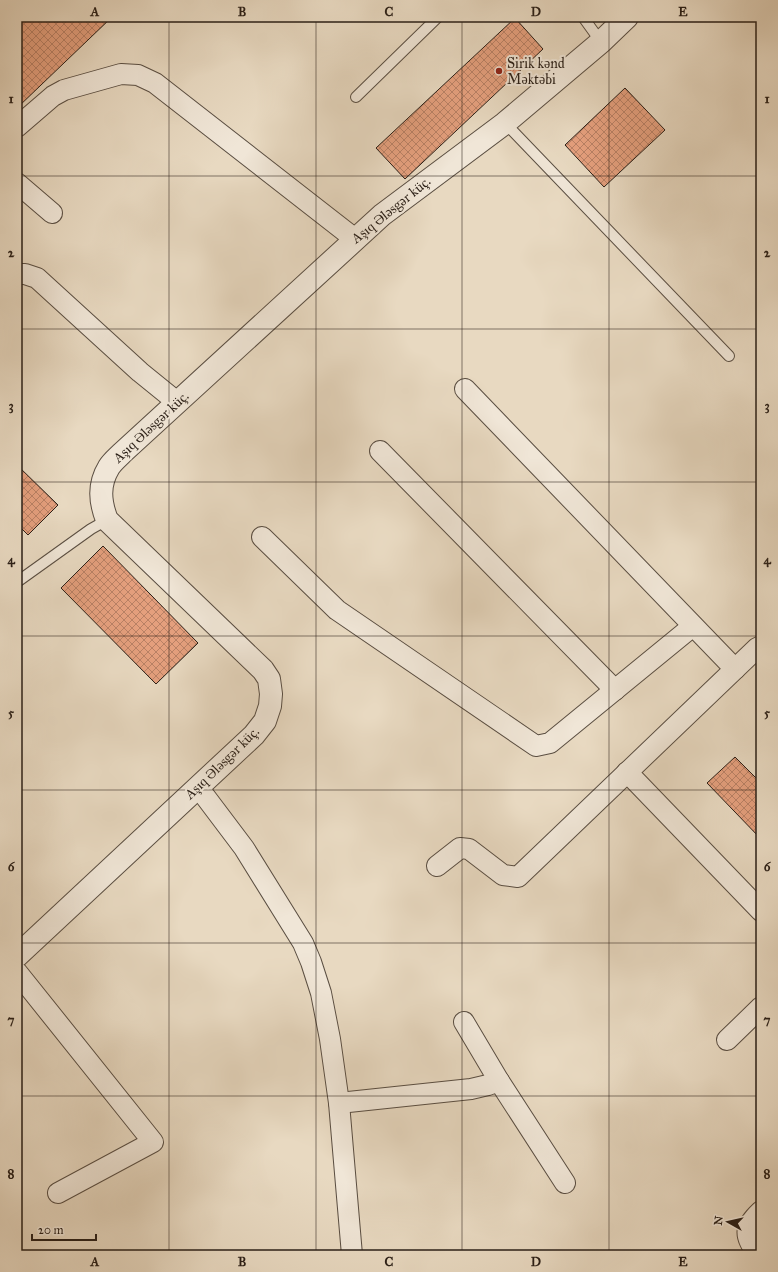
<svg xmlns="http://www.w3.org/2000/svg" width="778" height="1272" viewBox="0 0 778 1272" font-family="'IM FELL Great Primer',serif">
<defs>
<pattern id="building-cross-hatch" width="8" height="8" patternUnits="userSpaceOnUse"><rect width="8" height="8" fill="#e49f7d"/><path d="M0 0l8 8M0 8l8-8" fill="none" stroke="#b98165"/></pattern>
</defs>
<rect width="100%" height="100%" fill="#e8d9c1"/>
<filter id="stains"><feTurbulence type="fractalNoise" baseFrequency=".005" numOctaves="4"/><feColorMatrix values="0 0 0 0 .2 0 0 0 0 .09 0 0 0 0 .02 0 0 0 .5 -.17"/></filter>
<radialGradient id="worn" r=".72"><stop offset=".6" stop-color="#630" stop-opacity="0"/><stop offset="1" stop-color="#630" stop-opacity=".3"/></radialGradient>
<g fill="url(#building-cross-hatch)" stroke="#2a1f17">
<polygon points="17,17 112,17 17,108"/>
<polygon points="515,18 543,49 405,179 376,148"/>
<polygon points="625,88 665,130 604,187 565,145"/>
<polygon points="17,465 58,505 28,535 17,524"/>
<polygon points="103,546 198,643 156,684 61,588"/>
<polygon points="735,757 761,783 761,839 707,783"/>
</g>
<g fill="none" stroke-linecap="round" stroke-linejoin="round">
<defs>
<g id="service">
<polyline points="583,17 601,42"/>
<polyline points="356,97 438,17"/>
<polyline points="505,123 729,356"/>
<polyline points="17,582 91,529 107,520"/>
</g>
<g id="minor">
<polyline points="17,127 53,96 64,90 121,74 138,75 155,83 355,239"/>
<polyline points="17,183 52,213"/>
<polyline points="17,274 25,274 37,278 140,372 177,402"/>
<polyline points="465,389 735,669"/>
<polyline points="380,451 615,690"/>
<polyline points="262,537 337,610 536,746 550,743 693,626"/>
<polyline points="627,772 761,911"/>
<polyline points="198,787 244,848 303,943 311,962 321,993 330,1039 339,1103 352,1255"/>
<polyline points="437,866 460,848 469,849 503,875 518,877 757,648 761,646"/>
<polyline points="17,972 153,1142 58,1193"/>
<polyline points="464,1022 499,1081"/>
<polyline points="727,1040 761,1007"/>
<polyline points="339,1103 471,1089 488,1085 499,1081 565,1183"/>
<path d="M758,1255C744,1235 743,1228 761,1211"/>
</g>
<path id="tertiary" d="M17,956L254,735L265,721L270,706L271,694L269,679L263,670L107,520C100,502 98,485 109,467C112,462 117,458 122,453L382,215L505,123L601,42L627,17"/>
</defs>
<use href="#service" stroke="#5a4e42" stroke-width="12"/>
<use href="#minor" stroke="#5a4e42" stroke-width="22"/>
<use href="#tertiary" stroke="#5a4e42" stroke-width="24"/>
<use href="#service" stroke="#f0e6d7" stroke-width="10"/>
<use href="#minor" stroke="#f0e6d7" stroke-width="20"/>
<use href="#tertiary" stroke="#f0e6d7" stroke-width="22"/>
</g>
<path fill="none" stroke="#2a1f17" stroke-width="1" stroke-opacity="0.55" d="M169,17V1255M316,17V1255M462,17V1255M609,17V1255M17,176H761M17,329H761M17,482H761M17,636H761M17,790H761M17,943H761M17,1096H761"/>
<circle fill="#8f2418" stroke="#f0e6d7" stroke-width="1.5" cx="499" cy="71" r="4"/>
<g text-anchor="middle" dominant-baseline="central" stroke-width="4" stroke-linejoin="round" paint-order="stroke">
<g font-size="14" fill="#2a1f17" stroke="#f0e6d7" text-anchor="start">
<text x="507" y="63">Sirik kənd<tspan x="507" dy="16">Məktəbi</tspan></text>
</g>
<g font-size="14" fill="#2a1f17" stroke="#f0e6d7">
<text transform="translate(391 210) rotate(-39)">Aşıq Ələsgər küç.</text>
<text transform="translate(151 427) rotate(-43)">Aşıq Ələsgər küç.</text>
<text transform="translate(222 763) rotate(-44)">Aşıq Ələsgər küç.</text>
</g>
</g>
<rect width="778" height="1272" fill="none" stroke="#e8d9c1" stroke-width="44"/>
<g transform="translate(728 1222) rotate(278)" stroke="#f0e6d7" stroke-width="3" paint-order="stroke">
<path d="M0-3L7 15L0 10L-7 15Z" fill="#2a1f17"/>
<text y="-6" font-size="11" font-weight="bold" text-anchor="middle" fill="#2a1f17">N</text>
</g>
<path d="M32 1234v6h64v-6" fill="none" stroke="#2a1f17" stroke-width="2"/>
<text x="38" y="1234" font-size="12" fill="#2a1f17" stroke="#f0e6d7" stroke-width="3" paint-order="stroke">20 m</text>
<rect x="22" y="22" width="734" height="1228" fill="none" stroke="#2a1f17" stroke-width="1.5"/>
<g font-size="13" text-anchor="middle" font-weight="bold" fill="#2a1f17">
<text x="95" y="16">A</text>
<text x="242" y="16">B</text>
<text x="389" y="16">C</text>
<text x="536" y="16">D</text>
<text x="683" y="16">E</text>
<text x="11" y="103">1</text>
<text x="767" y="103">1</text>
<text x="11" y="257">2</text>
<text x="767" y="257">2</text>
<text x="11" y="410">3</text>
<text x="767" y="410">3</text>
<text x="11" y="564">4</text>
<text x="767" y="564">4</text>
<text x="11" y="717">5</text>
<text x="767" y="717">5</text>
<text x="11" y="871">6</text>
<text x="767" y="871">6</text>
<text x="11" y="1024">7</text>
<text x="767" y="1024">7</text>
<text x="11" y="1178">8</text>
<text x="767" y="1178">8</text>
<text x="95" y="1266">A</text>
<text x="242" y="1266">B</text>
<text x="389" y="1266">C</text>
<text x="536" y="1266">D</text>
<text x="683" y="1266">E</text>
</g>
<rect width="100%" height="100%" filter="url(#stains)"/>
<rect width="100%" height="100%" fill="url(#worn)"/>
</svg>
